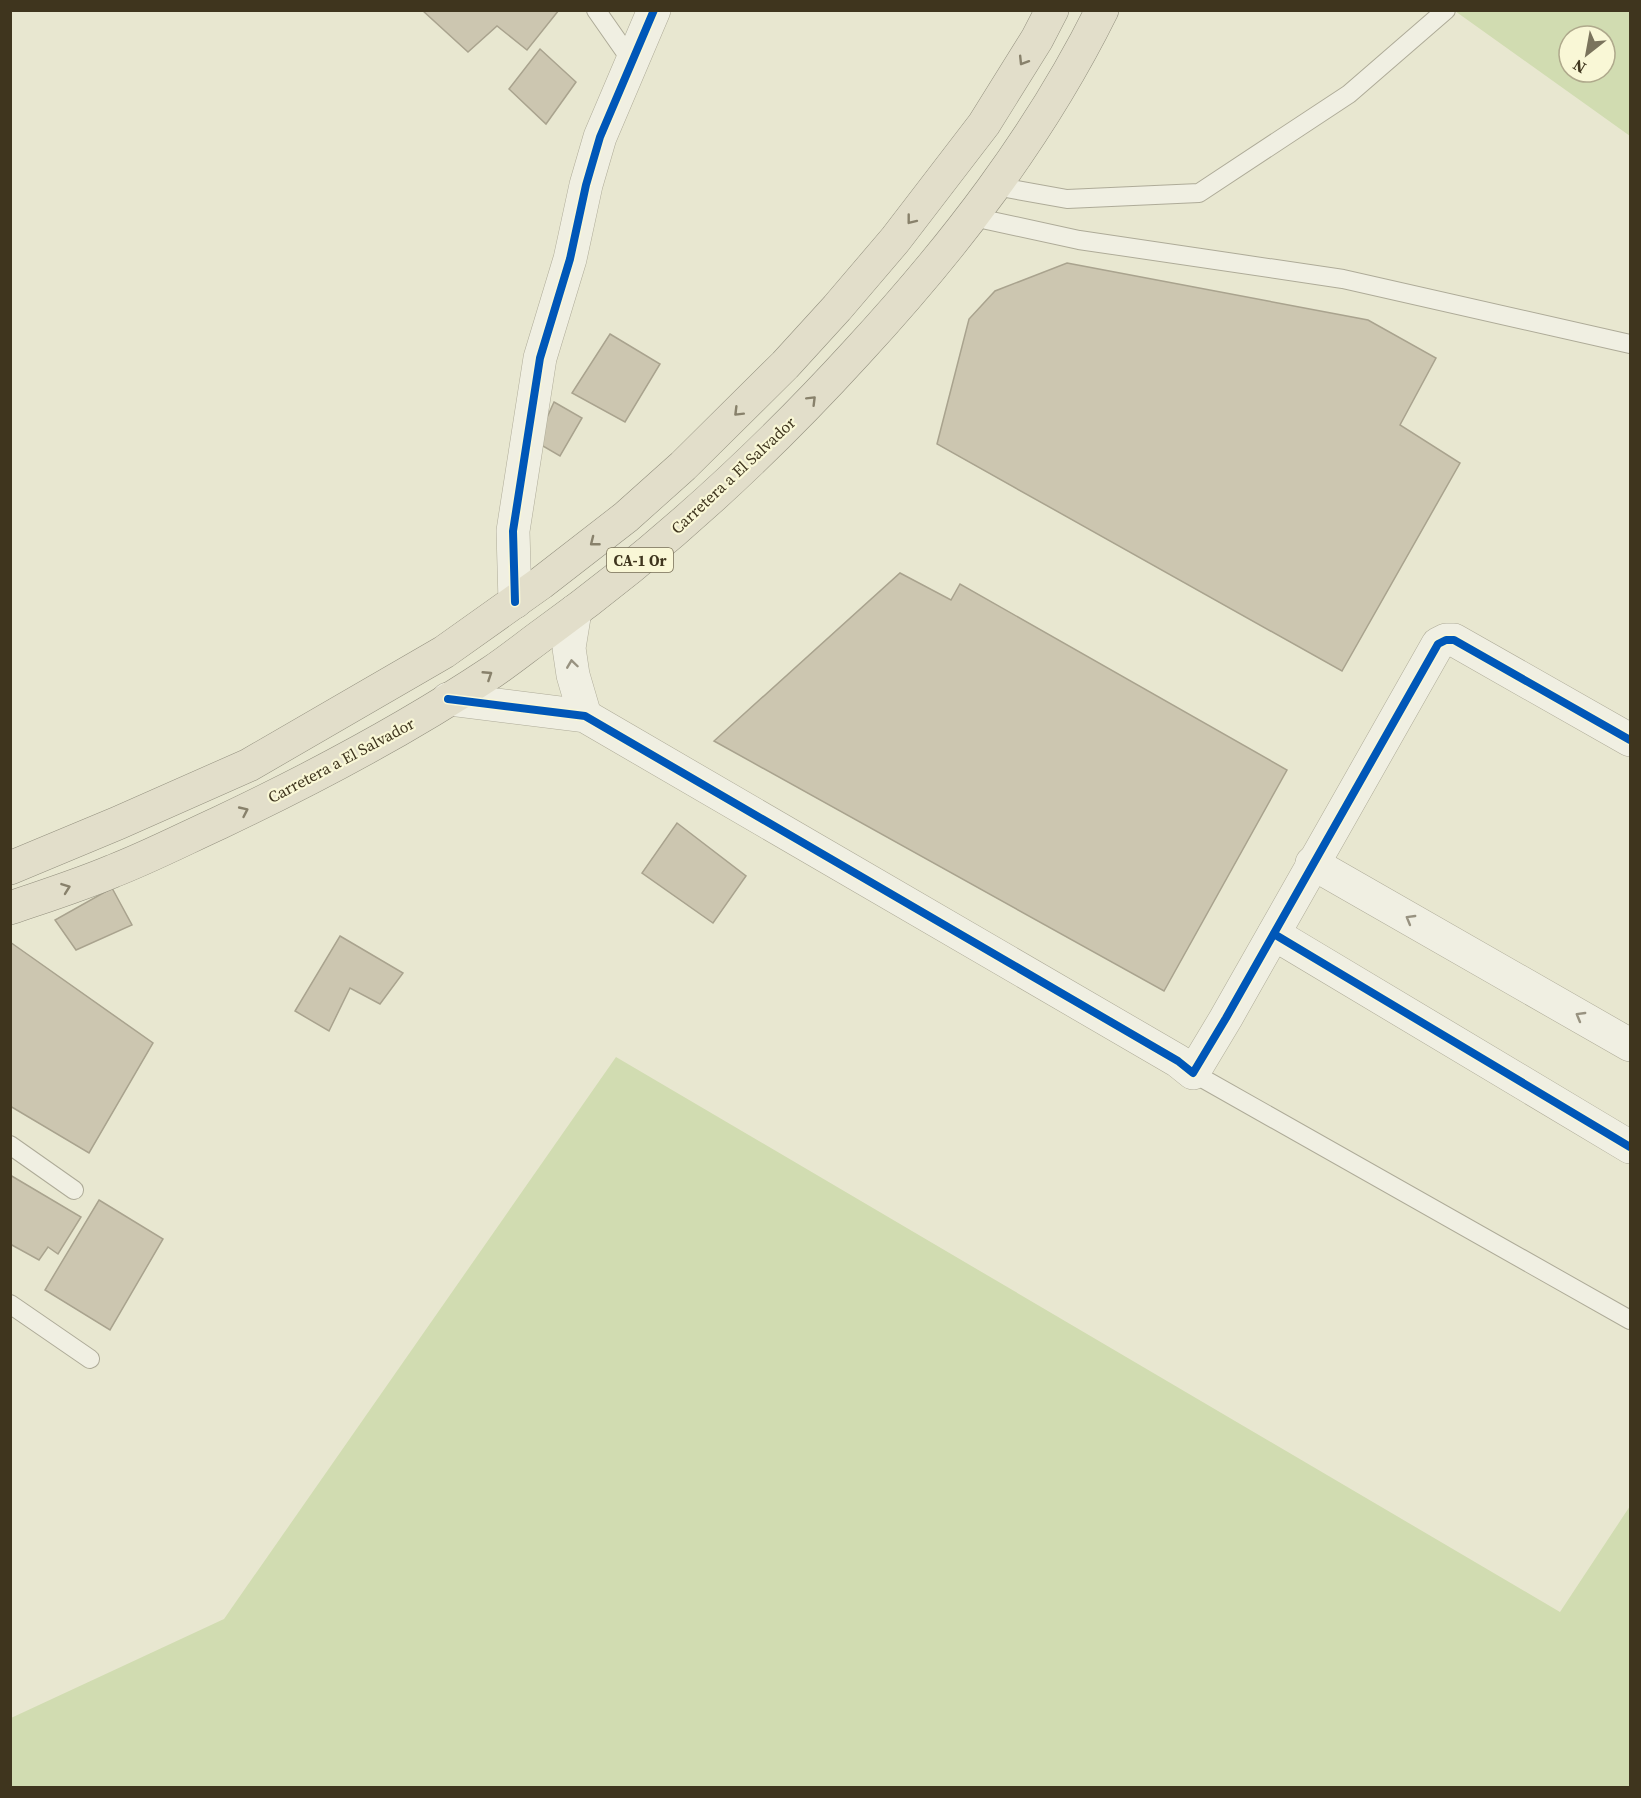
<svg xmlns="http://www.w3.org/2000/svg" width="1641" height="1798" viewBox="0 0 1641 1798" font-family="'Source Serif 4',serif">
<rect width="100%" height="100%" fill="#e8e7d0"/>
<g fill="#d1dcb1" fill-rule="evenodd">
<path d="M1455,11H1630V136ZM1569,36H1605V72H1569Z"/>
<polygon points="616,1057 1560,1612 1630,1506 1630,1787 11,1787 11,1718 224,1619"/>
</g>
<g fill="#ccc6b0" stroke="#a9a38e" stroke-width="1.5">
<polygon points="422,10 559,10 527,50 497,26 468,52"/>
<polygon points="540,49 576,82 546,124 509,89"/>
<polygon points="1067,263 1368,320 1436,358 1400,425 1460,463 1342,671 937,444 969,319 995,291"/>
<polygon points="610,334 660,364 625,422 572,393"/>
<polygon points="554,402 582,418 560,456 536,442"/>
<polygon points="900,573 951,600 960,584 1287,770 1164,991 714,741"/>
<polygon points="677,823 746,876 713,923 642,873"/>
<polygon points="112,888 132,925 76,950 55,920"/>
<polygon points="340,936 403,973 380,1004 350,988 329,1031 295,1011"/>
<polygon points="10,942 153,1043 89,1153 10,1106"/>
<polygon points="10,1175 81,1217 58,1254 48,1247 39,1260 10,1244"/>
<polygon points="99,1200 163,1239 110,1330 45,1290"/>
</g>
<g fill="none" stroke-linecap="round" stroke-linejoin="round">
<defs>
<g id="service">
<polyline points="596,10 633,63"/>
<polyline points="995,186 1067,199 1199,193 1349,94 1446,10"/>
<polyline points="973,217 1079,240 1343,279 1630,344"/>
<polyline points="1193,1073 1630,1320"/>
<polyline points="10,1145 74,1190"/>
<polyline points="10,1304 90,1359"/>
</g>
<g id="minor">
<polyline points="515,602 513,531 540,358 570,259 586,185 600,137 654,10"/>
<polyline points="575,611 569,648 573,675 585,716"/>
<polyline points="448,699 585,716 1178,1061 1193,1073 1226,1018 1438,644 1446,640 1454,640 1630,740"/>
<polyline points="1312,863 1630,1045"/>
<polyline points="1274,934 1630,1147"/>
</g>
<g id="trunk">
<polyline points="10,868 118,823 249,765 444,652 541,583 626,517 683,466 785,365 837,308 895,240 984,124 1037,39 1052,10"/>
<path d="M10,908C45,896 80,885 113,871C149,857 184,839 219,823C314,778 405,730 492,672C510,660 527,646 545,633C659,551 763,455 857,352C953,248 1039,137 1102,10"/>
</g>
</defs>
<use href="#service" stroke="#aeab98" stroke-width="20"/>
<use href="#minor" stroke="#aeab98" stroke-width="34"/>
<use href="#trunk" stroke="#93907f" stroke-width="34"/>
<use href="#service" stroke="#f0efe2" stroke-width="18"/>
<use href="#minor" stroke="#f0efe2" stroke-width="33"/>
<use href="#trunk" stroke="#e2deca" stroke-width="33"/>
<defs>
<g id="cycleway">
<polyline points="515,602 513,531 540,358 570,259 586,185 600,137 654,10"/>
<polyline points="448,699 585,716 1178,1061 1193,1073 1226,1018 1438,644 1446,640 1454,640 1630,740"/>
<polyline points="1274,934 1630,1147"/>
</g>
</defs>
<use href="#cycleway" stroke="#f9f7d6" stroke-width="11"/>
<use href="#cycleway" stroke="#0057b8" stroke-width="8"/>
</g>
<defs><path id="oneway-chevron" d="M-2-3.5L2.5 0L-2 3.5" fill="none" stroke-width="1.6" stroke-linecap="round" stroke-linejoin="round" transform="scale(1.5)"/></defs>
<g stroke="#88816b">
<use href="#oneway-chevron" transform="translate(1023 61) rotate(122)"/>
<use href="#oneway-chevron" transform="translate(911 220) rotate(128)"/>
<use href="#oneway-chevron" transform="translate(812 400) rotate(-45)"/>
<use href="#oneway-chevron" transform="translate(738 412) rotate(135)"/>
<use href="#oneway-chevron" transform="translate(594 542) rotate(142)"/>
<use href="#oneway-chevron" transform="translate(488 675) rotate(-33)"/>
<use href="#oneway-chevron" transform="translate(244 811) rotate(-25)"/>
<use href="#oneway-chevron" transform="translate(66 888) rotate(-20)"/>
</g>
<g stroke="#989280">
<use href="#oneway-chevron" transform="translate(572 664) rotate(-98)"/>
<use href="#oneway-chevron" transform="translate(1410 919) rotate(-150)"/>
<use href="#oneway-chevron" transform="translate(1580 1016) rotate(-150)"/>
</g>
<g text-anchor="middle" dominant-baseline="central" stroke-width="4.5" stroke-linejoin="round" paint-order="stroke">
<rect fill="#f9f7d6" stroke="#776f55" stroke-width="1.5" x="607" y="548" width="66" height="24" rx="4.5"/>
<g font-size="15" font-weight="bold" fill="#3f351e">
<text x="640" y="560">CA-1 Or</text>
</g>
<g font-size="16" fill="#3f351e" stroke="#f9f7d6">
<text transform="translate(733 475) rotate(-43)">Carretera a El Salvador</text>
<text transform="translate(341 760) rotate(-28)">Carretera a El Salvador</text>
</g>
</g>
<rect width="1641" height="1798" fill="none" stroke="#3f351e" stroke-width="24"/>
<g transform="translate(1587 54) rotate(211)"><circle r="28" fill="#f9f7d6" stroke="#afa98c" stroke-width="1.5"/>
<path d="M0-4.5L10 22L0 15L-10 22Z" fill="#7a735c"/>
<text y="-9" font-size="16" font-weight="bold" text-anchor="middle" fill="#3f351e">N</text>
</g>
</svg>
